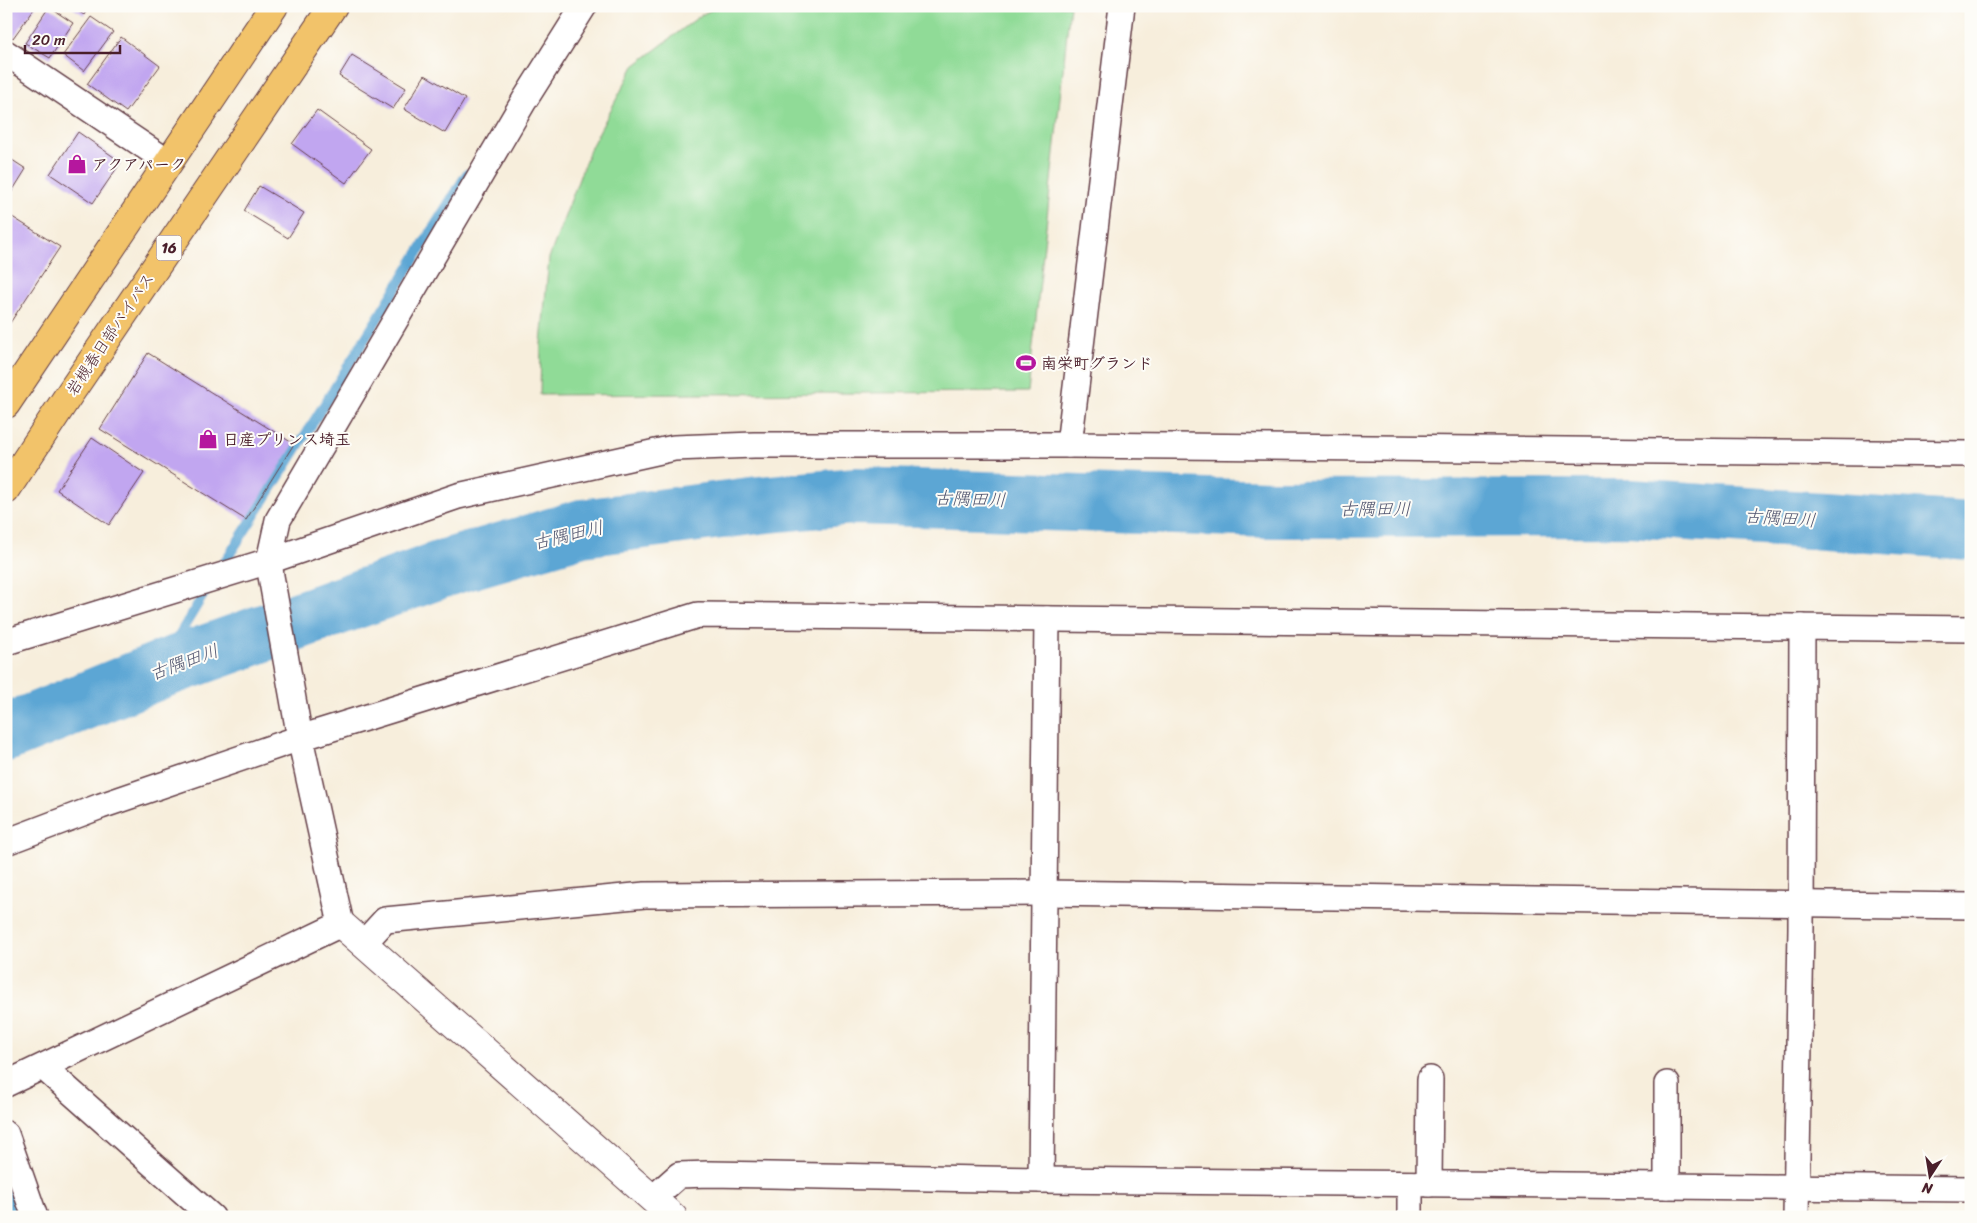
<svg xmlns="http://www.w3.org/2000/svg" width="1977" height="1223" viewBox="0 0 1977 1223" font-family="Sriracha,'Klee One',sans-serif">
<rect width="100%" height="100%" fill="#fdfcf7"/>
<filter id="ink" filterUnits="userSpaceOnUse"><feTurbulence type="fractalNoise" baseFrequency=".02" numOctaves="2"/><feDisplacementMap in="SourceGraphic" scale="10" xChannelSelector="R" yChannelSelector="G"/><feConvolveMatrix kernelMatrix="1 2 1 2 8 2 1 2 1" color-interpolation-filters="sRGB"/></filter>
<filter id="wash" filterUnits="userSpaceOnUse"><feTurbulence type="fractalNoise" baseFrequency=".0096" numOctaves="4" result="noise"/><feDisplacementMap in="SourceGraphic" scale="20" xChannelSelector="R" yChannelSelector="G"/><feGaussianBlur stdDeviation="1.12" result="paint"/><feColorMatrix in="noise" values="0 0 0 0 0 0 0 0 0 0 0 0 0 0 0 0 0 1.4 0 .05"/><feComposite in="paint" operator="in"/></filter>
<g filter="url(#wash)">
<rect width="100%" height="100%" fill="#f7eedc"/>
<polygon fill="#90db97" stroke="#6d7d61" points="719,6 1070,6 1028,392 540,395 541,343 549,258 591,147 634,66 701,15"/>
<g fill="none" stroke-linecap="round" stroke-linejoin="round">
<g stroke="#5ca6d4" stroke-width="10">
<path d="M218,572C304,441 384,306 467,174"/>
<polyline points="163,669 176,640 210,584"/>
<polyline points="6,1191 15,1217"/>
</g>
<polyline stroke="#5ca6d4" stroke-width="58" points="6,733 163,669 448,567 582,528 759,505 854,496 1271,509 1630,508 1971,531"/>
</g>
<g id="blocks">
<g fill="#c1a6f0">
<polygon points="6,6 36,6 13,38 6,33"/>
<polygon points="70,6 89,6 84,15"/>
<polygon points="49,7 73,23 50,58 25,43"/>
<polygon points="91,17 113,32 84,71 63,55"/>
<polygon points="121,37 160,66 126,112 87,84"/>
<polygon points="352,55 406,88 393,109 339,76"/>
<polygon points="425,75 465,99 445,133 404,109"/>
<polygon points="317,110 371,149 346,183 292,144"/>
<polygon points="78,132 121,162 93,203 50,174"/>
<polygon points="6,156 26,169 8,198 6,196"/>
<polygon points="259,186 304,213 288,238 244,211"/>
<polygon points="6,213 60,247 6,329"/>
<polygon points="148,353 294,444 246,520 100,429"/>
<polygon points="92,438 144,473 109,525 57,490"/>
</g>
</g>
</g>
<g filter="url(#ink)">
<use href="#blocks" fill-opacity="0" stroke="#643e46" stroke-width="1"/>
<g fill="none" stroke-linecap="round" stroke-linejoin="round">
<defs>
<g id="minor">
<polyline points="6,53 168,162"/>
<polyline points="1069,445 1122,6"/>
<polyline points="6,642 269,561 458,496 674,448 754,445 1069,445 1971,454"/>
<polyline points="6,842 101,806 300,738 698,615 1971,629"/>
<polyline points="363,944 385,920 645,895 1044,893 1971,906"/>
<polyline points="43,1067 212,1217"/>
<polyline points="6,1084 341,924 300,738 271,576 269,561 278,520 524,101 584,6"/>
<polyline points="6,1134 35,1217"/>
<polyline points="1041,1180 1047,619"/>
<polyline points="1429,1184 1430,1079"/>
<polyline points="1667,1186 1667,1084"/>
<polyline points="653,1198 679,1175 709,1174 1041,1180 1971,1189"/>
<polyline points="1410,1217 1410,1184"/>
<polyline points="1796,1217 1801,928 1802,627"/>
</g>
<polyline id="tertiary" points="341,924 673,1217"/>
<g id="trunk">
<polyline points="6,404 274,6"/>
<polyline points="6,490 66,399 333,6"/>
</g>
</defs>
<use href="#minor" stroke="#643e46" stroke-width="28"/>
<use href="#tertiary" stroke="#643e46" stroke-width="30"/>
<use href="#trunk" stroke="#643e46" stroke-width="30"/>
<use href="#minor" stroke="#fff" stroke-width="25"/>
<use href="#tertiary" stroke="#fff" stroke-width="28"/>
<use href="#trunk" stroke="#f2c36a" stroke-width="28"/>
</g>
</g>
<defs>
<symbol id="shop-bare" viewBox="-9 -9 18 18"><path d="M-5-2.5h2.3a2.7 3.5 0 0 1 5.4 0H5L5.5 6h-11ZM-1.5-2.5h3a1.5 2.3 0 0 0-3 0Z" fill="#b5179e" stroke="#fdfcf7" stroke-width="2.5" paint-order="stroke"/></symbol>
<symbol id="stadium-bare" viewBox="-9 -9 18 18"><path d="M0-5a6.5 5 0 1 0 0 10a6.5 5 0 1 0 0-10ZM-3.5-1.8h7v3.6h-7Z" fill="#b5179e" stroke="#fdfcf7" stroke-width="2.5" paint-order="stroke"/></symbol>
</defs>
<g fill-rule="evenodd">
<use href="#shop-bare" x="63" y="150" width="28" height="28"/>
<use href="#stadium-bare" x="1012" y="349" width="28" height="28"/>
<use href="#shop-bare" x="194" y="425" width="28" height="28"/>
</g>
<g text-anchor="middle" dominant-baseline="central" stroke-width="4" stroke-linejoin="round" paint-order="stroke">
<rect fill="#fdfcf7" stroke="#806168" stroke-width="1" x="156.5" y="235.5" width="25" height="25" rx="4"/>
<g font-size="15" font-weight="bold" fill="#4a1f2b">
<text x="169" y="248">16</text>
</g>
<g font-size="16" font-weight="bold" fill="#4a1f2b" stroke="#fdfcf7" text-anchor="start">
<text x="92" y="164">アクアパーク</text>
<text x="1041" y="363">南栄町グランド</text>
<text x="223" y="439">日産プリンス埼玉</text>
</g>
<g font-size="16" fill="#4a1f2b" stroke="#fdfcf7">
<text transform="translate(110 334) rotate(-56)">岩槻春日部バイパス</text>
</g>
<g font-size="18" font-style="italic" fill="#51556f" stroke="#fdfcf7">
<text transform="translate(970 499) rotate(2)">古隅田川</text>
<text x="1375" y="509">古隅田川</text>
<text transform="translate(1780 518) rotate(4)">古隅田川</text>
<text transform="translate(568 535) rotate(-13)">古隅田川</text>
<text transform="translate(184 662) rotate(-20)">古隅田川</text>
</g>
</g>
<rect width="1977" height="1223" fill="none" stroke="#fdfcf7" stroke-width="25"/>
<g transform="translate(1930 1176) rotate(192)" stroke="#fdfcf7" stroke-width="4" paint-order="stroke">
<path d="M0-4L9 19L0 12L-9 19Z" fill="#4a1f2b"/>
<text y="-8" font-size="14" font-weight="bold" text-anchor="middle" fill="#4a1f2b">N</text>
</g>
<path d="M25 45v8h95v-8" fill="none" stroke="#4a1f2b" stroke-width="2.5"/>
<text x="32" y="45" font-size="15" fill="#4a1f2b" stroke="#fdfcf7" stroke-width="4" paint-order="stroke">20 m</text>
</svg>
